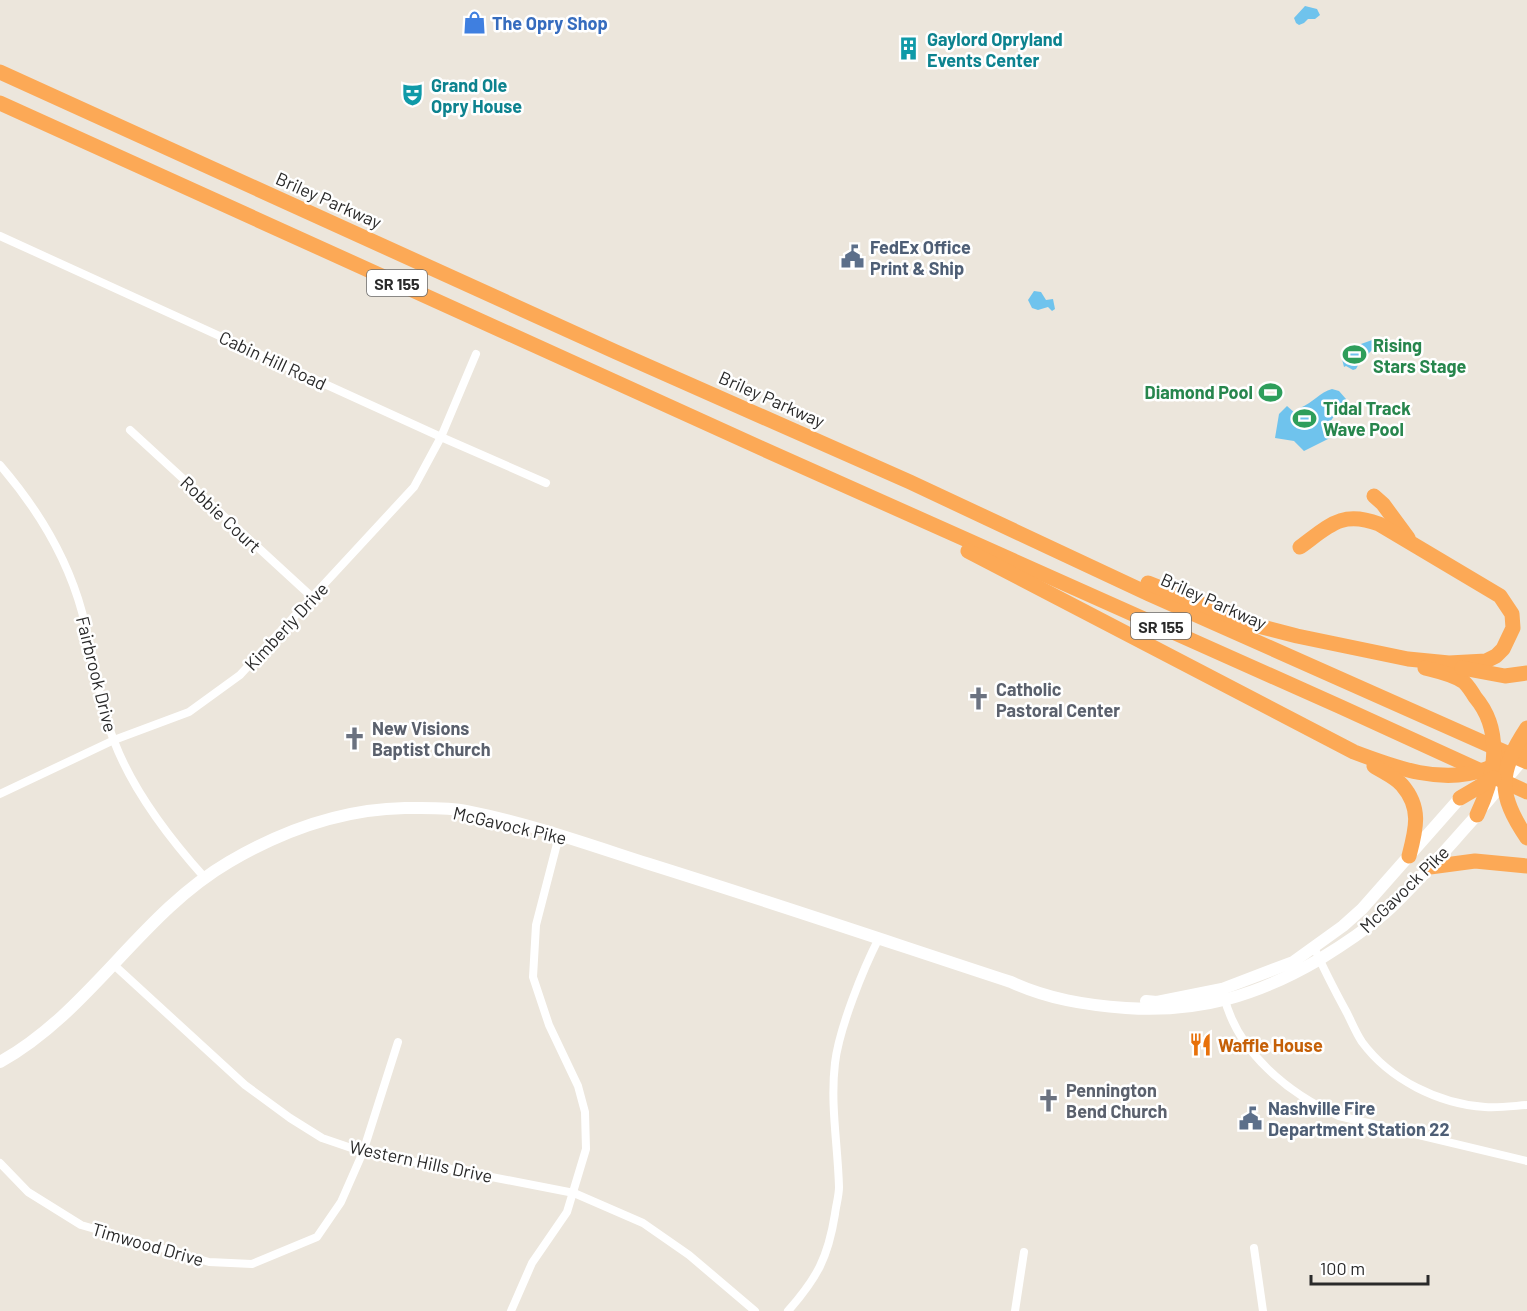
<svg xmlns="http://www.w3.org/2000/svg" width="1527" height="1311" font-family="Barlow,sans-serif">
  <style>
    .water { fill: #6fc3ed }
    .lines { fill: none; stroke-linecap: round; stroke-linejoin: round }
    .minor { stroke: #fff; stroke-width: 8 }
    .tertiary { stroke: #fff; stroke-width: 10 }
    .secondary { stroke: #fff; stroke-width: 12 }
    .motorway { stroke: #fca956; stroke-width: 15 }
    .labels { text-anchor: middle; dominant-baseline: central; stroke-width: 5; stroke-linejoin: round; paint-order: stroke }
    .shield { fill: #fff; stroke: #6a6a6a; stroke-width: 1.5 }
    .shield-label { font-size: 16px; font-weight: bold; fill: #2a2a2a }
    .shop-label { font-size: 18px; font-weight: bold; fill: #366cbe; stroke: #fff; text-anchor: start }
    .culture-label { font-size: 18px; font-weight: bold; fill: #0d838f; stroke: #fff; text-anchor: start }
    .street-label { font-size: 18px; fill: #2a2a2a; stroke: #fff }
    .service-label { font-size: 18px; font-weight: bold; fill: #4e5e75; stroke: #fff; text-anchor: start }
    .leisure-label { font-size: 18px; font-weight: bold; fill: #27864d; stroke: #fff; text-anchor: start }
    .worship-label { font-size: 18px; font-weight: bold; fill: #5b616d; stroke: #fff; text-anchor: start }
    .food-label { font-size: 18px; font-weight: bold; fill: #c56008; stroke: #fff; text-anchor: start }
  </style>
  <rect width="100%" height="100%" fill="#ece6dc"/>
  <g class="water">
    <polygon points="1305,6 1317,9 1320,15 1315,19 1308,19 1304,23 1299,25 1296,23 1294,18"/>
    <polygon points="1034,291 1041,292 1046,300 1053,299 1055,309 1052,311 1048,307 1038,310 1032,308 1028,300"/>
    <polygon points="1375,339 1376,346 1365,357 1363,356 1356,369 1353,370 1346,366 1344,367 1342,359 1344,350"/>
    <path d="M1332 389 1339 391 1346 399 1330 422V438L1304 451 1294 441 1275 438 1279 414 1287 406 1296 414H1300V408C1313 403 1320 392 1332 389Z"/>
  </g>
  <g class="lines">
    <g class="minor">
      <polyline points="0,236 441,437 546,483"/>
      <polyline points="130,430 312,597"/>
      <path d="M0 465C37 508 67 557 82 612 93 655 98 699 114 741 133 791 169 838 205 878"/>
      <polyline points="0,794 114,740 189,712 240,675 414,487 441,437 476,354"/>
      <path d="M1314 947C1324 970 1335 991 1347 1013 1352 1023 1356 1033 1362 1042 1390 1080 1439 1104 1485 1107 1499 1108 1513 1106 1527 1105"/>
      <polyline points="114,965 245,1085 290,1118 322,1138 363,1152 574,1193 643,1223 689,1255 755,1311"/>
      <path d="M1224 996C1237 1052 1289 1094 1339 1116L1527 1161"/>
      <polyline points="0,1163 28,1192 81,1225 209,1262 252,1264 317,1237 341,1202 363,1152 398,1042"/>
      <polyline points="1254,1248 1263,1311"/>
      <polyline points="511,1311 532,1263 567,1212 586,1149 585,1112 578,1086 549,1025 533,977 536,925 559,836"/>
      <path d="M788 1311C817 1278 828 1258 835 1214 836 1205 839 1196 839 1187 838 1146 830 1105 835 1063 839 1029 863 969 879 938"/>
      <polyline points="1015,1311 1024,1252"/>
    </g>
    <polyline class="tertiary" points="1485,806 1527,756"/>
    <g class="secondary">
      <polyline points="1146,1001 1157,1002 1222,989 1293,962 1343,926 1362,909 1460,798"/>
      <path d="M0 1062C90 1012 140 914 229 862 282 831 343 809 405 808 425 808 448 807 467 811 528 823 587 844 646 863 768 901 889 942 1011 982 1048 999 1085 1005 1126 1008 1199 1013 1257 996 1320 959 1343 945 1364 931 1384 914 1417 884 1447 848 1477 815"/>
    </g>
    <g class="motorway">
      <polyline points="0,72 616,352 910,482 1149,594 1527,762"/>
      <polyline points="0,103 761,448 1341,707 1527,792"/>
      <polyline points="1374,496 1383,504 1408,538"/>
      <path d="M968 551 1354 752C1396 768 1442 785 1486 769 1500 764 1514 755 1527 747"/>
      <path d="M1148 583 1254 625 1297 636 1408 659 1449 663 1486 661 1496 656 1503 649 1513 628 1512 614 1500 596 1379 524C1341 510 1329 526 1300 547"/>
      <path d="M1425 668C1437 671 1453 674 1464 682 1468 686 1472 692 1475 697 1504 731 1495 777 1477 815"/>
      <polyline points="1462,668 1505,676 1527,673"/>
      <path d="M1527 728C1498 772 1497 794 1527 838"/>
      <path d="M1374 766C1383 772 1395 777 1402 785 1422 808 1416 829 1409 856"/>
      <polyline points="1460,798 1494,778"/>
      <polyline points="1430,867 1475,861 1527,866"/>
    </g>
  </g>
  <defs>
    <symbol id="shop-bare" viewBox="-9 -9 18 18"><path d="M-5-2.5h2.3a2.7 3.5 0 0 1 5.4 0H5L5.5 6h-11ZM-1.5-2.5h3a1.5 2.3 0 0 0-3 0Z" fill="#3f7fe0" stroke="#fff" stroke-width="2.5" paint-order="stroke"/></symbol>
    <symbol id="building-bare" viewBox="-9 -9 18 18"><path d="M-4-6H4V6H1V3H-1V6H-4ZM-2.5-4.3h1.7v1.8h-1.7ZM.8-4.3h1.7v1.8H.8ZM-2.5-1h1.7V.8h-1.7ZM.8-1h1.7V.8H.8Z" fill="#0f9aa8" stroke="#fff" stroke-width="2.5" paint-order="stroke"/></symbol>
    <symbol id="theatre-bare" viewBox="-9 -9 18 18"><path d="M-5-5.5Q0-4 5-5.5V0Q5 5 0 6Q-5 5-5 0ZM-3.3-2.5H-1v1.5H-3.3ZM1-2.5H3.3v1.5H1ZM-2.8 1Q0 5.5 2.8 1Z" fill="#0f9aa8" stroke="#fff" stroke-width="2.5" paint-order="stroke"/></symbol>
    <symbol id="civic-bare" viewBox="-9 -9 18 18"><path d="M-.6-6.5H3V-4.5H.6V-3L4-1V1h2V6H-6V1h2V-1L-.6-3ZM-1.2 2.5V6h2.4V2.5Z" fill="#5c6f8a" stroke="#fff" stroke-width="2.5" paint-order="stroke"/></symbol>
    <symbol id="stadium-bare" viewBox="-9 -9 18 18"><path d="M0-5a6.5 5 0 1 0 0 10a6.5 5 0 1 0 0-10ZM-3.5-1.8h7v3.6h-7Z" fill="#2e9e5b" stroke="#fff" stroke-width="2.5" paint-order="stroke"/></symbol>
    <symbol id="church-bare" viewBox="-9 -9 18 18"><path d="M-1.2-6h2.4v3.5h3.3v2.4h-3.3V6h-2.4V-.1h-3.3v-2.4h3.3Z" fill="#6b7280" stroke="#fff" stroke-width="2.5" paint-order="stroke"/></symbol>
    <symbol id="restaurant-bare" viewBox="-9 -9 18 18"><path d="M-5-6h1v4h1v-4h1v4h1v-4h1v5L-1.5 .5V6h-2V.5L-5-1ZM5-6V6H3V1.5H1.5Q1.5-4 5-6Z" fill="#e8710a" stroke="#fff" stroke-width="2.5" paint-order="stroke"/></symbol>
  </defs>
  <g fill-rule="evenodd">
    <use href="#shop-bare" x="458" y="6" width="33" height="33"/>
    <use href="#building-bare" x="892" y="32" width="33" height="33"/>
    <use href="#theatre-bare" x="396" y="78" width="33" height="33"/>
    <use href="#civic-bare" x="836" y="240" width="33" height="33"/>
    <use href="#stadium-bare" x="1338" y="338" width="33" height="33"/>
    <use href="#stadium-bare" x="1254" y="376" width="33" height="33"/>
    <use href="#stadium-bare" x="1288" y="402" width="33" height="33"/>
    <use href="#church-bare" x="962" y="682" width="33" height="33"/>
    <use href="#church-bare" x="338" y="722" width="33" height="33"/>
    <use href="#restaurant-bare" x="1184" y="1028" width="33" height="33"/>
    <use href="#church-bare" x="1032" y="1084" width="33" height="33"/>
    <use href="#civic-bare" x="1234" y="1102" width="33" height="33"/>
  </g>
  <g class="labels">
    <g class="shield">
      <rect x="367" y="270" width="60" height="26" rx="4.5"/>
      <rect x="1131" y="613" width="60" height="26" rx="4.5"/>
    </g>
    <g class="shield-label">
      <text x="397" y="283">SR 155</text>
      <text x="1161" y="626">SR 155</text>
    </g>
    <g class="shop-label">
      <text x="492" y="23">The Opry Shop</text>
    </g>
    <g class="culture-label">
      <text x="927" y="39">Gaylord Opryland<tspan x="927" dy="21">Events Center</tspan></text>
      <text x="431" y="85">Grand Ole<tspan x="431" dy="21">Opry House</tspan></text>
    </g>
    <g class="street-label">
      <text transform="translate(329 200) rotate(24)">Briley Parkway</text>
      <text transform="translate(273 360) rotate(25)">Cabin Hill Road</text>
      <text transform="translate(772 399) rotate(24)">Briley Parkway</text>
      <text transform="translate(221 514) rotate(43)">Robbie Court</text>
      <text transform="translate(1214 601) rotate(24)">Briley Parkway</text>
      <text transform="translate(286 626) rotate(-47)">Kimberly Drive</text>
      <text transform="translate(97 674) rotate(76)">Fairbrook Drive</text>
      <text transform="translate(510 825) rotate(13)">McGavock Pike</text>
      <text transform="translate(1404 889) rotate(-44)">McGavock Pike</text>
      <text transform="translate(421 1161) rotate(12)">Western Hills Drive</text>
      <text transform="translate(148 1244) rotate(16)">Timwood Drive</text>
    </g>
    <g class="service-label">
      <text x="870" y="247">FedEx Office<tspan x="870" dy="21">Print &amp; Ship</tspan></text>
      <text x="1268" y="1108">Nashville Fire<tspan x="1268" dy="21">Department Station 22</tspan></text>
    </g>
    <g class="leisure-label">
      <text x="1373" y="345">Rising<tspan x="1373" dy="21">Stars Stage</tspan></text>
      <text x="1253" y="392" text-anchor="end">Diamond Pool</text>
      <text x="1323" y="408">Tidal Track<tspan x="1323" dy="21">Wave Pool</tspan></text>
    </g>
    <g class="worship-label">
      <text x="996" y="689">Catholic<tspan x="996" dy="21">Pastoral Center</tspan></text>
      <text x="372" y="728">New Visions<tspan x="372" dy="21">Baptist Church</tspan></text>
      <text x="1066" y="1090">Pennington<tspan x="1066" dy="21">Bend Church</tspan></text>
    </g>
    <g class="food-label">
      <text x="1218" y="1045">Waffle House</text>
    </g>
  </g>
  <path d="M1311 1275v9h117v-9" fill="none" stroke="#2a2a2a" stroke-width="3"/>
  <text x="1320" y="1275" font-size="18" fill="#2a2a2a" stroke="#ffffff" stroke-width="4.5" paint-order="stroke">100 m</text>
</svg>
